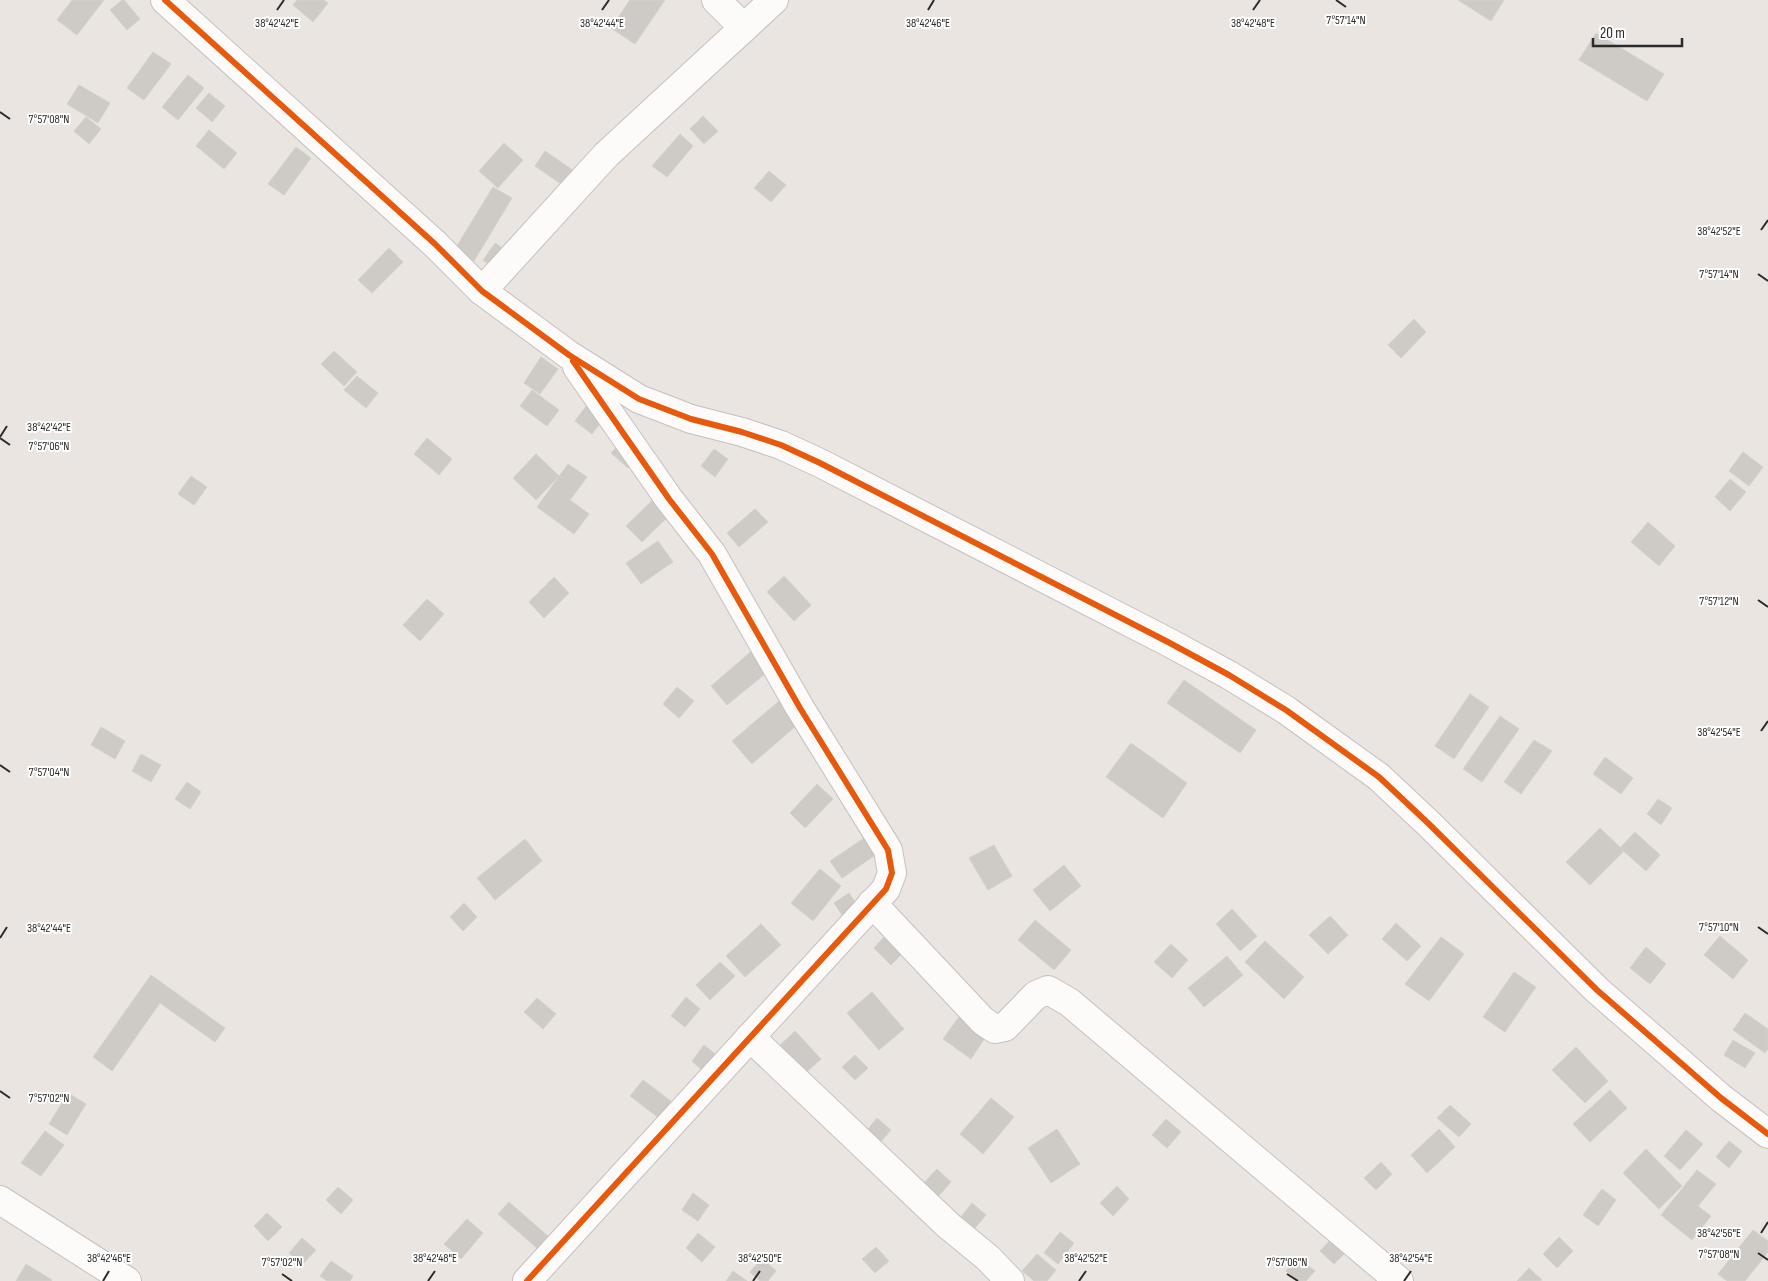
<svg xmlns="http://www.w3.org/2000/svg" width="1768" height="1281" font-family="'Sofia Sans Condensed',sans-serif">
  <style>
    .building { fill: #cecbc7; stroke: #d4d1cd }
    .lines { fill: none; stroke-linecap: round; stroke-linejoin: round }
    .minor-casing { stroke: #c3c1c1; stroke-width: 30 }
    .minor { stroke: #fcfbfa; stroke-width: 28 }
    .cycleway-casing { stroke: #fff; stroke-width: 9 }
    .cycleway { stroke: #e8590c; stroke-width: 6 }
    .ticks { fill: none; stroke: #2b2b2b; stroke-width: 2 }
    .ticks-label { font-size: 12px; text-anchor: middle; fill: #2b2b2b; stroke: #fff; stroke-width: 4; stroke-linejoin: round; paint-order: stroke }
  </style>
  <rect width="100%" height="100%" fill="#eae5e0"/>
  <g class="building">
    <polygon points="72,0 104,0 77,35 57,20"/>
    <polygon points="122,0 124,0 140,19 127,30 110,10"/>
    <polygon points="297,0 324,0 328,3 313,22 293,5"/>
    <polygon points="630,0 665,0 635,44 611,28"/>
    <polygon points="1458,0 1504,0 1491,21"/>
    <polygon points="1596,33 1664,74 1647,101 1579,60"/>
    <polygon points="153,52 171,64 144,100 127,88"/>
    <polygon points="188,75 204,88 178,120 162,107"/>
    <polygon points="79,85 110,103 98,123 67,104"/>
    <polygon points="209,93 225,106 212,122 196,108"/>
    <polygon points="703,116 718,131 704,144 690,129"/>
    <polygon points="86,117 101,129 89,144 74,131"/>
    <polygon points="209,130 237,153 224,169 196,146"/>
    <polygon points="680,134 693,146 667,177 652,166"/>
    <polygon points="504,143 523,160 498,188 479,171"/>
    <polygon points="296,147 311,158 284,195 268,184"/>
    <polygon points="545,151 574,171 564,186 535,166"/>
    <polygon points="769,171 786,185 771,202 754,188"/>
    <polygon points="493,187 512,198 474,261 455,249"/>
    <polygon points="495,243 512,255 500,272 483,260"/>
    <polygon points="389,248 403,262 372,293 358,280"/>
    <polygon points="1414,319 1426,332 1401,358 1388,345"/>
    <polygon points="334,351 357,372 344,386 321,364"/>
    <polygon points="541,357 558,369 540,394 524,383"/>
    <polygon points="357,376 378,393 366,408 344,390"/>
    <polygon points="532,390 559,410 547,426 520,406"/>
    <polygon points="587,405 604,418 592,434 575,421"/>
    <polygon points="427,438 452,459 439,475 414,454"/>
    <polygon points="625,438 641,452 628,468 611,453"/>
    <polygon points="714,449 728,459 715,477 701,466"/>
    <polygon points="1743,452 1763,467 1749,486 1729,471"/>
    <polygon points="536,454 559,476 536,500 513,478"/>
    <polygon points="568,464 587,477 570,500 589,514 574,534 537,507"/>
    <polygon points="191,476 207,487 194,505 178,494"/>
    <polygon points="1730,479 1746,492 1730,511 1715,497"/>
    <polygon points="663,490 679,506 642,542 626,526"/>
    <polygon points="755,509 768,522 739,547 727,533"/>
    <polygon points="1648,522 1675,546 1659,566 1631,542"/>
    <polygon points="658,541 673,562 641,584 626,563"/>
    <polygon points="784,576 811,605 794,621 767,592"/>
    <polygon points="554,577 569,593 544,618 529,602"/>
    <polygon points="427,599 444,614 420,641 403,625"/>
    <polygon points="754,649 771,669 727,705 711,686"/>
    <polygon points="1184,680 1256,730 1240,753 1167,703"/>
    <polygon points="677,687 694,701 679,718 663,704"/>
    <polygon points="1470,694 1489,707 1454,759 1435,746"/>
    <polygon points="785,696 804,719 752,764 732,741"/>
    <polygon points="1500,716 1519,729 1482,782 1463,769"/>
    <polygon points="101,727 125,741 115,759 91,745"/>
    <polygon points="1534,740 1552,751 1521,794 1504,782"/>
    <polygon points="1131,743 1187,783 1163,818 1106,777"/>
    <polygon points="141,754 161,765 151,782 132,771"/>
    <polygon points="1605,757 1633,778 1621,794 1593,774"/>
    <polygon points="187,782 201,792 190,809 175,799"/>
    <polygon points="817,784 833,799 805,828 790,813"/>
    <polygon points="1658,799 1672,808 1661,825 1647,814"/>
    <polygon points="879,828 890,845 842,878 830,861"/>
    <polygon points="1600,828 1624,851 1590,885 1566,862"/>
    <polygon points="1635,832 1660,855 1646,871 1620,848"/>
    <polygon points="525,839 542,861 495,900 477,878"/>
    <polygon points="994,845 1012,876 988,890 969,858"/>
    <polygon points="1064,865 1081,886 1050,911 1033,890"/>
    <polygon points="820,869 841,886 813,921 791,903"/>
    <polygon points="849,893 861,911 846,921 834,903"/>
    <polygon points="464,903 477,917 463,931 450,917"/>
    <polygon points="1232,909 1257,936 1240,951 1216,924"/>
    <polygon points="1330,916 1348,935 1328,954 1309,935"/>
    <polygon points="1035,920 1071,950 1054,970 1018,940"/>
    <polygon points="898,922 916,939 891,965 874,948"/>
    <polygon points="1396,923 1421,946 1407,961 1382,939"/>
    <polygon points="761,924 781,945 745,977 726,956"/>
    <polygon points="1720,936 1748,960 1733,979 1704,955"/>
    <polygon points="1441,937 1464,954 1429,1001 1405,984"/>
    <polygon points="1265,941 1304,977 1284,999 1245,962"/>
    <polygon points="1171,944 1188,960 1172,978 1154,962"/>
    <polygon points="1646,947 1666,964 1650,984 1630,968"/>
    <polygon points="1227,956 1243,975 1204,1007 1188,988"/>
    <polygon points="720,962 735,976 710,1000 696,985"/>
    <polygon points="1514,972 1536,987 1505,1032 1483,1017"/>
    <polygon points="151,975 225,1028 215,1042 160,1003 112,1071 93,1057"/>
    <polygon points="872,992 904,1029 879,1050 847,1013"/>
    <polygon points="686,997 700,1009 685,1027 671,1016"/>
    <polygon points="537,998 556,1014 543,1029 524,1012"/>
    <polygon points="1745,1013 1768,1029 1768,1049 1765,1053 1733,1030"/>
    <polygon points="959,1017 986,1036 971,1059 943,1039"/>
    <polygon points="795,1031 821,1059 802,1076 776,1049"/>
    <polygon points="1733,1040 1755,1053 1745,1068 1724,1055"/>
    <polygon points="704,1045 720,1058 706,1074 692,1061"/>
    <polygon points="1576,1047 1608,1081 1585,1103 1552,1070"/>
    <polygon points="855,1055 868,1068 855,1080 842,1067"/>
    <polygon points="643,1080 676,1105 664,1122 630,1096"/>
    <polygon points="1610,1090 1627,1108 1590,1142 1573,1124"/>
    <polygon points="68,1093 86,1104 67,1135 49,1124"/>
    <polygon points="991,1098 1014,1117 983,1154 960,1134"/>
    <polygon points="1450,1105 1471,1124 1459,1137 1437,1118"/>
    <polygon points="877,1118 891,1130 877,1146 864,1134"/>
    <polygon points="1166,1119 1181,1132 1167,1148 1152,1135"/>
    <polygon points="1057,1129 1080,1164 1051,1183 1028,1148"/>
    <polygon points="1439,1129 1455,1147 1427,1173 1411,1155"/>
    <polygon points="1686,1130 1703,1144 1680,1170 1664,1156"/>
    <polygon points="45,1131 64,1145 41,1176 21,1163"/>
    <polygon points="1729,1141 1742,1151 1729,1168 1716,1157"/>
    <polygon points="1646,1149 1682,1186 1659,1209 1623,1173"/>
    <polygon points="1381,1162 1392,1174 1376,1190 1364,1178"/>
    <polygon points="937,1169 951,1182 936,1199 921,1186"/>
    <polygon points="1697,1170 1716,1184 1698,1206 1711,1216 1692,1240 1661,1215"/>
    <polygon points="1117,1186 1129,1199 1113,1216 1100,1203"/>
    <polygon points="338,1187 353,1200 341,1214 326,1200"/>
    <polygon points="1602,1189 1616,1200 1598,1226 1583,1215"/>
    <polygon points="693,1193 709,1205 698,1221 682,1210"/>
    <polygon points="509,1202 558,1245 547,1257 498,1214"/>
    <polygon points="972,1203 986,1215 975,1228 961,1217"/>
    <polygon points="267,1213 282,1227 268,1241 254,1226"/>
    <polygon points="467,1219 483,1233 461,1259 444,1244"/>
    <polygon points="1753,1230 1768,1241 1768,1252 1745,1281 1727,1281 1718,1274"/>
    <polygon points="1060,1232 1074,1243 1058,1264 1044,1253"/>
    <polygon points="698,1233 715,1247 702,1262 686,1248"/>
    <polygon points="1335,1235 1349,1249 1334,1264 1320,1251"/>
    <polygon points="1559,1237 1573,1251 1557,1268 1543,1254"/>
    <polygon points="302,1238 316,1250 302,1265 289,1253"/>
    <polygon points="876,1247 889,1261 875,1273 862,1259"/>
    <polygon points="1037,1254 1056,1270 1047,1281 1034,1281 1022,1271"/>
    <polygon points="1298,1257 1315,1271 1306,1281 1298,1281 1286,1271"/>
    <polygon points="762,1258 776,1271 768,1281 760,1281 750,1272"/>
    <polygon points="331,1261 353,1276 350,1281 327,1281 320,1276"/>
    <polygon points="26,1264 52,1280 51,1281 16,1281"/>
    <polygon points="1529,1268 1542,1280 1540,1281 1517,1281"/>
    <polygon points="733,1271 747,1281 726,1281"/>
  </g>
  <g class="lines">
    <defs>
      <g id="minor">
        <polyline points="165,0 435,244 482,291 569,355 639,399 691,419 742,432 781,445 820,463 1168,642 1229,675 1286,710 1379,777 1429,824 1597,990 1721,1098 1768,1134"/>
        <polyline points="716,0 744,28"/>
        <polyline points="482,291 606,155 774,0"/>
        <polyline points="872,903 983,1021 995,1029 1005,1027 1036,995 1048,990 1069,1002 1399,1281"/>
        <polyline points="750,1037 949,1226 988,1258 1010,1281"/>
        <polyline points="0,1200 127,1281"/>
        <polyline points="527,1281 886,889 892,873 888,850 800,708 712,554 669,499 577,367"/>
      </g>
    </defs>
    <use href="#minor" class="minor-casing"/>
    <use href="#minor" class="minor"/>
    <defs>
      <g id="cycleway">
        <polyline points="165,0 435,244 482,291 569,355 639,399 691,419 742,432 781,445 820,463 1168,642 1229,675 1286,710 1379,777 1429,824 1597,990 1721,1098 1768,1134"/>
        <polyline points="527,1281 886,889 892,873 888,850 800,708 712,554 669,499 573,361"/>
      </g>
    </defs>
    <use href="#cycleway" class="cycleway-casing"/>
    <use href="#cycleway" class="cycleway"/>
  </g>
  <path class="ticks" d="M1336 0 1346 7M277 10 284 0M602 10 609 0M928 10 934 0M1253 10 1260 0M0 112 10 119M1761 230 1768 220M1758 274 1768 281M0 437 7 426M0 438 10 445M1758 600 1768 607M1761 731 1768 721M0 765 10 772M1758 927 1768 934M0 938 7 927M0 1091 10 1098M1761 1233 1768 1222M1758 1253 1768 1260M282 1274 292 1281M1287 1274 1298 1281M103 1281 109 1271M428 1281 435 1271M753 1281 760 1271M1079 1281 1086 1271M1404 1281 1411 1271"/>
  <g class="ticks-label">
    <text x="1346" y="24">7°57'14"N</text>
    <text x="277" y="27">38°42'42"E</text>
    <text x="602" y="27">38°42'44"E</text>
    <text x="928" y="27">38°42'46"E</text>
    <text x="1253" y="27">38°42'48"E</text>
    <text x="49" y="123">7°57'08"N</text>
    <text x="1719" y="235">38°42'52"E</text>
    <text x="1719" y="278">7°57'14"N</text>
    <text x="49" y="431">38°42'42"E</text>
    <text x="49" y="450">7°57'06"N</text>
    <text x="1719" y="605">7°57'12"N</text>
    <text x="1719" y="736">38°42'54"E</text>
    <text x="49" y="776">7°57'04"N</text>
    <text x="1719" y="931">7°57'10"N</text>
    <text x="49" y="932">38°42'44"E</text>
    <text x="49" y="1102">7°57'02"N</text>
    <text x="1719" y="1237">38°42'56"E</text>
    <text x="1719" y="1258">7°57'08"N</text>
    <text x="109" y="1262">38°42'46"E</text>
    <text x="435" y="1262">38°42'48"E</text>
    <text x="760" y="1262">38°42'50"E</text>
    <text x="1086" y="1262">38°42'52"E</text>
    <text x="1411" y="1262">38°42'54"E</text>
    <text x="282" y="1266">7°57'02"N</text>
    <text x="1287" y="1266">7°57'06"N</text>
  </g>
  <path d="M1593 38v8h89v-8" fill="none" stroke="#2b2b2b" stroke-width="2.5"/>
  <text x="1600" y="38" font-size="15" fill="#2b2b2b" stroke="#ffffff" stroke-width="4" paint-order="stroke">20 m</text>
</svg>
